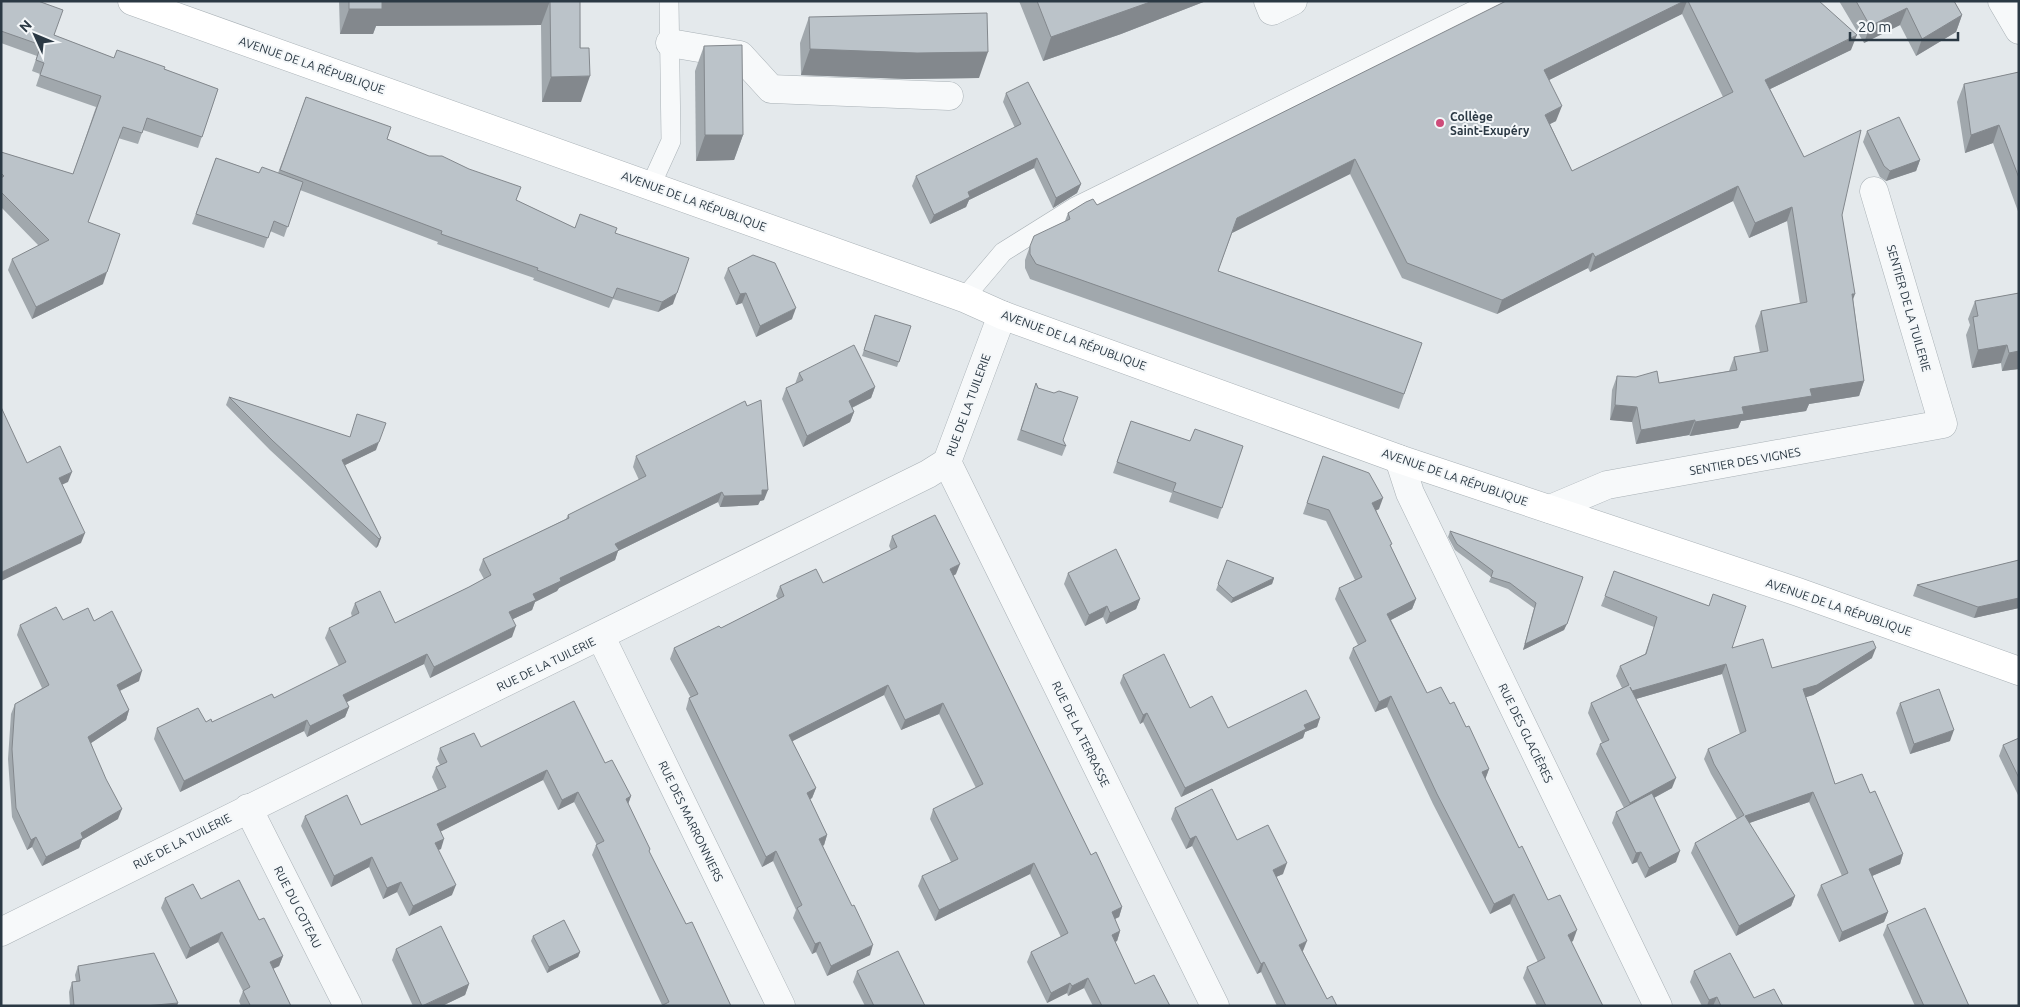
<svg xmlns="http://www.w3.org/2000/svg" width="2020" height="1007" font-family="Ubuntu,sans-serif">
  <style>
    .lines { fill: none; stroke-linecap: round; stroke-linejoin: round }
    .lane-casing { stroke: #a9b1b6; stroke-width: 20 }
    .street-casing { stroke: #a9b1b6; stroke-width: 29 }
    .secondary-casing { stroke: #a9b1b6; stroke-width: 29 }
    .lane { stroke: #f7f9fa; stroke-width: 19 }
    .street { stroke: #f7f9fa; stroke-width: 28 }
    .secondary { stroke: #fff; stroke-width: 28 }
    .wall { fill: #a1a8ad; fill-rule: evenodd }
    .shaded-wall { fill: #83888d }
    .building { fill: #bbc3c9; stroke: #83888d }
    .poi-dot { fill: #ce4c7a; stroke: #f4f7f9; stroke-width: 2 }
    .labels { text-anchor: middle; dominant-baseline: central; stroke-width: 4; stroke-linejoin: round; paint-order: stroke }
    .street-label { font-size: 12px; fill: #2b3944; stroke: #f4f7f9 }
    .poi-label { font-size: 12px; font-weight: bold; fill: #2b3944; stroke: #f4f7f9; text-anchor: start }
  </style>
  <rect width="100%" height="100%" fill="#e4e9ec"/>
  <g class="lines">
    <defs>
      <g id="lane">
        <polyline points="651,185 671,141 669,1"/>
        <polyline points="964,298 1003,252 1075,207 1493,1"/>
      </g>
      <g id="street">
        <polyline points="1268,1 1272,11 1293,1"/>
        <polyline points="2002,1 2019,30"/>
        <polyline points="670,43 740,55 771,89 949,96"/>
        <polyline points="1399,459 1410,493 1658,1006"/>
        <polyline points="947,462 1215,1006"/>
        <polyline points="1550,509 1607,485 1943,424 1874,191"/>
        <polyline points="601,637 781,1006"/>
        <polyline points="248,808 348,1006"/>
        <path d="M1 932C309 777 619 628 928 474L947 462 1002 315"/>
      </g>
      <polyline id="secondary" points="132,1 964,298 1002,315 1399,459 1798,592 2019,671"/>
    </defs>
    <use href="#lane" class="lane-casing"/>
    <use href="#street" class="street-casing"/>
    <use href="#secondary" class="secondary-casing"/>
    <use href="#lane" class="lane"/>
    <use href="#street" class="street"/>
    <use href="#secondary" class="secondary"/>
  </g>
  <g class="wall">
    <polygon points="1,1 54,35 114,58 164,69 218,89 198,148 143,130 138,144 118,138 88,222 103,284 32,319 8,270 12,259 39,246 1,207 1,152 73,174 96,107 36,86 40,74 32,71 37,56 1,43"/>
    <polygon points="339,1 580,1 581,102 542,102 541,25 376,26 373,34 340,34"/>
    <polygon points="1019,1 1206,1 1121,34 1043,61"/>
    <path d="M1504 1H1819L1851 50 1770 89 1804 157 1842 215 1864 381 1859 396 1809 404 1806 411 1741 421 1738 428 1690 436 1689 435 1636 444 1632 422 1610 420 1612 390 1617 376 1659 383 1729 371 1734 357 1760 353 1755 326 1761 311 1800 304 1787 221 1749 238 1733 201 1590 272 1588 268 1497 314 1402 278 1350 174 1232 233 1218 271 1422 343 1399 409 1030 279 1025 268V260L1030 246 1065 221 1068 213 1097 205 1503 3ZM1682 14 1723 97 1572 171 1550 124 1556 121 1549 80Z"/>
    <polygon points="1839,1 1954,1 1962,15 1956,32 1916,56 1900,25 1864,43"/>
    <polygon points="809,17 979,78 907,79 801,75 800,43"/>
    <polygon points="704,46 743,135 734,160 696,161 695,71"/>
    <polygon points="2019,72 2019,214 1993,143 1965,153 1957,102 1964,84"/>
    <polygon points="1006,93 1081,184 1077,193 1053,208 1034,168 969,200 966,207 930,224 912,186 916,176 1015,128 1003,102"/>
    <polygon points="306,97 387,139 575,228 615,233 673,304 658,312 613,299 609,308 533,280 534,278 437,244 438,242 300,190 284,237 270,231 264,248 192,224 216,158 259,173 278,173"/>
    <polygon points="1867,131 1920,160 1916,171 1886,181 1880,177 1863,142"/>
    <polygon points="728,268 792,319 756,337 742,303 736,305 724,278"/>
    <polygon points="2019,293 2019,369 2002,371 2001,363 1972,368 1966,335 1970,325 1968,319 1975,301"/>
    <polygon points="873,320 911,326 897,367 862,356"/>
    <polygon points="799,373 875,387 871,398 852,408 854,412 850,422 803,447 782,399 786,388 795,384"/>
    <polygon points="1036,383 1066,446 1062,456 1017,440"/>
    <polygon points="229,397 349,437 376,450 345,465 381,538 378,546 376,548 270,450 226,405"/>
    <polygon points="1131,421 1190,441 1243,446 1218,519 1169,502 1172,493 1113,473"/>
    <polygon points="636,456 764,500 760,501 758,505 720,507 718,502 618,551 615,560 559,588 557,591 535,602 532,610 513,619 512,637 430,678 424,664 346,702 349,707 345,717 307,737 304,731 180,792 154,739 157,728 206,722 212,722 274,698 339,666 325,638 329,628 352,617 351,613 355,603 395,623 469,587 484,579 479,570 483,559 566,519 568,515 639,480 633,467"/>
    <polygon points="1323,456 1379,509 1376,510 1391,547 1416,599 1412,609 1391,620 1427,693 1450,704 1466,727 1489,769 1485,779 1519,848 1548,900 1573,941 1571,942 1603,1006 1537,1006 1523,978 1527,967 1538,962 1510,904 1490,914 1433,804 1387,707 1375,712 1349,658 1353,648 1358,645 1335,599 1339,588 1355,580 1326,521 1303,514"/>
    <polygon points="1450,531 1583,577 1564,630 1523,650 1534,608 1508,589 1489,582 1491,577 1455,550 1448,537"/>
    <polygon points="892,536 956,574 953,576 1091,855 1122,907 1119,917 1115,919 1120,931 1117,941 1115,942 1135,984 1170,1006 1093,1006 1084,988 1068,996 1067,993 1047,1003 1027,962 1031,952 1061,937 1030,874 935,921 918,886 922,876 951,862 930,819 933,809 976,788 939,714 901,730 884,695 792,741 816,788 812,798 810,799 827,835 824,845 823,846 870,955 827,976 816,952 812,954 793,918 796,910 773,861 762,867 686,709 689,698 691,698 670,659 674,648 721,628 778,599 776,596 780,586 823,583 891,550 889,546"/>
    <polygon points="1227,560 1274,578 1272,584 1231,603 1216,590"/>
    <polygon points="2019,560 2019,608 1974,618 1913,596 1917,585"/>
    <polygon points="1068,573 1140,599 1136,609 1106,624 1103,617 1085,626 1064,584"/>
    <polygon points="1605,596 1732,648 1772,668 1872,658 1813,695 1806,697 1835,784 1870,793 1903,854 1900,864 1872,876 1888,912 1884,922 1839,942 1817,895 1821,885 1842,876 1809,802 1749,823 1795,896 1791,906 1736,936 1691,853 1695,843 1737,819 1711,774 1704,759 1708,749 1740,734 1722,674 1636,699 1672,788 1654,798 1676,862 1645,878 1637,862 1632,864 1612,823 1616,812 1624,808 1596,754 1600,744 1602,743 1588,713 1591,703 1622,688 1616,676 1620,666 1645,654 1654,627 1601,606"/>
    <polygon points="63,620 94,621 139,681 120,691 129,710 126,720 91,743 118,819 82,840 79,848 42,866 32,847 27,850 12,817 8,759 11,714 15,704 42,688 17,635 20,625"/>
    <polygon points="1123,675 1190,708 1228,728 1320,718 1317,727 1305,732 1303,738 1181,797 1143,722 1140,724 1120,683"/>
    <polygon points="1900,703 1950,741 1910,754 1896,713"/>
    <polygon points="2019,738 2019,797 1999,756 2003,745"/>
    <polygon points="481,747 605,763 631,796 628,804 650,849 649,852 686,924 731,1006 662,1005 592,855 596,845 597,845 574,802 558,810 543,780 441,831 441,849 438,850 452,895 409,916 397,892 383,899 369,867 331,887 301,826 305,816 361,825 438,790 432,777 436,767 440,765 437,759 440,748"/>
    <polygon points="1175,808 1237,840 1283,874 1276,877 1303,952 1327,999 1337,1006 1277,1006 1261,972 1257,974 1192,846 1186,849 1171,819"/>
    <polygon points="165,898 201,899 259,920 283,956 279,966 273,969 291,1006 241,1006 239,1001 243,991 218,942 186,959 161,908"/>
    <polygon points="1887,925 1969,1006 1915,1006 1883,935"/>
    <polygon points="533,936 580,952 578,957 547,973 531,941"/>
    <polygon points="396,949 469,984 465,995 442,1006 413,1006 392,960"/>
    <polygon points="78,966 177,1006 70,1006 69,992 72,982 76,981 75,975"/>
    <polygon points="857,971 925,1006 865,1006 853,982"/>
    <polygon points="1694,971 1754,998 1783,1006 1702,1006 1690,982"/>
  </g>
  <g class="shaded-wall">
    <polygon points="382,1 550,1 541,25 376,26 373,34 340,34 349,9"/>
    <polygon points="1153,1 1206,1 1121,34 1043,61 1051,37"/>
    <polygon points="1684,1 1687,1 1682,14 1539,85 1544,70"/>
    <polygon points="1907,8 1900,25 1864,43 1870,26"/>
    <polygon points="1962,15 1956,32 1916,56 1922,39"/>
    <polygon points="1857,35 1851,50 1760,94 1765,80"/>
    <polygon points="810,49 988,52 979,78 907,79 801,75"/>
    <polygon points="590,76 581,102 542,102 551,77"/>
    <polygon points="1562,106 1556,121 1540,129 1545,115"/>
    <polygon points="1999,125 1993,143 1965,153 1971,135"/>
    <polygon points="705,135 743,135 734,160 696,161"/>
    <polygon points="1037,158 1034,168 969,200 966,207 930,224 934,215 968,192"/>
    <polygon points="1355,159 1350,174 1232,233 1237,218"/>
    <polygon points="1920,160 1916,171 1886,181 1890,171"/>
    <polygon points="1081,184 1077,193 1053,208 1056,198"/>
    <polygon points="1738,186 1733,201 1590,272 1595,257"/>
    <polygon points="1792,207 1787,221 1749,238 1755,223"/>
    <polygon points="1593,253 1588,268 1497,314 1502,300"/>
    <polygon points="107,272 103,284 32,319 36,307"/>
    <polygon points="677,293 673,304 658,312 662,302"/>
    <polygon points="746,293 742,303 736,305 740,294"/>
    <polygon points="1852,294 1855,294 1850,308"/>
    <polygon points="796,308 792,319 756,337 760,326"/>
    <polygon points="2007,345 2001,363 1972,368 1978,350"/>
    <polygon points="2019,351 2019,369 2002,371 2009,353"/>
    <polygon points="1864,381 1859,396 1809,404 1806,411 1741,421 1738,428 1690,436 1695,422 1742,407 1810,389"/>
    <polygon points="875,387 871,398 845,411 849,401"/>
    <polygon points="1615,405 1637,407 1632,422 1610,420"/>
    <polygon points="854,412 850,422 803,447 807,436"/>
    <polygon points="1695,420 1689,435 1636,444 1641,430"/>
    <polygon points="379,442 376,450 339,468 342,460"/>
    <polygon points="72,472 68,482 55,488 59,478"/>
    <polygon points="762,490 768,490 764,500 760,501 758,505 720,507 724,496"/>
    <polygon points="722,492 718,502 618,551 615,560 559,588 557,591 535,602 532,610 505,623 509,612 533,594 560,578 615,544"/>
    <polygon points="1383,498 1379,509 1369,514 1372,503"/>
    <polygon points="85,533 81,543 1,581 2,572"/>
    <polygon points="381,538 378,546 376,548 379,539"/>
    <polygon points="960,564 956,574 946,580 950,569"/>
    <polygon points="1274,578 1272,584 1231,603 1233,598"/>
    <polygon points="2019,598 2019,608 1974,618 1978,607"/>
    <polygon points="1140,599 1136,609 1106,624 1110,613"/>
    <polygon points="1416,599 1412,609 1383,624 1387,614"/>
    <polygon points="1107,606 1103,617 1085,626 1089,615"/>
    <polygon points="1567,624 1564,630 1523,650 1525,644"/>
    <polygon points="516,626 512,637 430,678 434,667"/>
    <polygon points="1876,648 1872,658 1813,695 1800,699 1803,689"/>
    <polygon points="427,654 424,664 339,706 343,695"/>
    <polygon points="1726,664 1722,674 1629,701 1632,691"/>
    <polygon points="142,671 139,681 113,694 117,685"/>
    <polygon points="888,685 884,695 785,745 789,735"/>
    <polygon points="1391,696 1387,707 1375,712 1379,702"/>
    <polygon points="943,703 939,714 901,730 905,720"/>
    <polygon points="349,707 345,717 307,737 310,726"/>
    <polygon points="129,710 126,720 85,747 88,737"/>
    <polygon points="1147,713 1143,722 1140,724 1143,715"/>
    <polygon points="1320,718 1317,727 1305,732 1303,738 1181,797 1185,788 1304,725"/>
    <polygon points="307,720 304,731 180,792 184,781"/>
    <polygon points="1954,730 1950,741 1910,754 1914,744"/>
    <polygon points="1489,769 1485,780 1482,772"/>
    <polygon points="547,770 543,780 434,835 437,824"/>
    <polygon points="1676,778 1672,788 1626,813 1630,803"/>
    <polygon points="816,788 812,798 804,803 807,793"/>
    <polygon points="578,792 574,802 558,810 562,800"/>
    <polygon points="1813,792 1809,802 1741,826 1745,816"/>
    <polygon points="631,796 627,807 626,799"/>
    <polygon points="122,809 118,819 82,840 79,848 42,866 46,857 81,833"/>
    <polygon points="827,835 824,845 816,849 819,839"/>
    <polygon points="1196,836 1192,846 1186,849 1190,839"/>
    <polygon points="36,837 32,847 27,850 31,840"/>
    <polygon points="444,839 441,849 431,853 435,843"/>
    <polygon points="776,851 773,861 762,867 766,857"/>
    <polygon points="1680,851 1676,862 1645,878 1649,868"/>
    <polygon points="1641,852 1637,862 1632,864 1636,853"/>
    <polygon points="1903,854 1900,864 1865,879 1869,869"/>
    <polygon points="372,857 369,867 331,887 334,876"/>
    <polygon points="1034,863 1030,874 935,921 939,910"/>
    <polygon points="1287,863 1283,874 1269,880 1273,870"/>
    <polygon points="401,882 397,892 383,899 387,888"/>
    <polygon points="456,885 452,895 409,916 413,906"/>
    <polygon points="1514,894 1510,904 1490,914 1494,904"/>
    <polygon points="1795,896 1791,906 1736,936 1739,926"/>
    <polygon points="1122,907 1119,917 1108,922 1112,912"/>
    <polygon points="1888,912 1884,922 1839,942 1842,932"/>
    <polygon points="1577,930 1573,941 1564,946 1568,935"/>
    <polygon points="1120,931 1117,941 1108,945 1112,935"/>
    <polygon points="222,932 218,942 186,959 190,948"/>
    <polygon points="1307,941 1303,951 1296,955 1299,945"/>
    <polygon points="820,942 816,952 812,954 815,944"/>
    <polygon points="873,945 870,955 827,976 831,966"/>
    <polygon points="580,952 578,957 547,973 549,967"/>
    <polygon points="283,956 279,966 266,972 270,962"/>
    <polygon points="1264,962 1261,972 1257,974 1261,964"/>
    <polygon points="1088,978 1084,988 1068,996 1072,986"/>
    <polygon points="1070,983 1067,993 1047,1003 1051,993"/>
    <polygon points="469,984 465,995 442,1006 423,1006"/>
    <polygon points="1717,997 1713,1006 1707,1006 1709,1000"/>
    <polygon points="178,1003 177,1006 145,1006"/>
  </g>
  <g class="building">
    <polygon points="1,1 38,1 63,10 54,35 114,58 117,50 165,67 164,69 218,89 202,137 147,118 142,133 123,127 88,222 120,234 107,272 36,307 12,259 49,240 1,192 1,178 4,176 1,173 1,152 73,174 101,96 40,75 44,63 36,60 41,45 1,31"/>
    <rect x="349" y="1" width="33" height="8"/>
    <polygon points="550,1 580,1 580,48 589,48 590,76 551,77"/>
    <polygon points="1037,1 1153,1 1051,37"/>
    <polygon points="1506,1 1684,1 1544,70 1562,106 1545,115 1572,171 1733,92 1688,1 1819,1 1857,35 1765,80 1804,157 1861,130 1842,215 1855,294 1852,294 1864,381 1810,389 1812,396 1742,407 1744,414 1695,422 1695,420 1641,430 1637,407 1615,405 1617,376 1636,377 1657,371 1659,383 1737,370 1734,357 1768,351 1761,311 1807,302 1792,207 1755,223 1738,186 1595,257 1593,253 1502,300 1407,263 1355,159 1237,218 1218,271 1422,343 1404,394 1036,264 1030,254 1030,246 1034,236 1070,219 1068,213 1086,202 1093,199 1097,205"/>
    <polygon points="1856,1 1954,1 1962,15 1922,39 1907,8 1870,26"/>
    <polygon points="987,13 988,52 917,53 810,49 809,17"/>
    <polygon points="742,45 743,135 705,135 704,46"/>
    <polygon points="2019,72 2019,178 1999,125 1971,135 1964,84"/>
    <polygon points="1028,82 1081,184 1056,198 1037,158 968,192 970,197 934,215 916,176 1021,124 1006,93"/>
    <polygon points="306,97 391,127 387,139 429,156 442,156 469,169 521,187 516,200 575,228 580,214 617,228 615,233 689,258 677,293 662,302 617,288 613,298 537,270 538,268 441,234 442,231 280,170"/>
    <polygon points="1899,117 1920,160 1890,171 1884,166 1867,131"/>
    <polygon points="216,158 259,173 262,167 303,182 288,227 274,221 268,238 196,214"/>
    <polygon points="753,255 775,263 796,308 760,326 746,293 740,294 728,268"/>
    <polygon points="2019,293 2019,351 2009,353 2007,345 1978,350 1973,317 1978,316 1975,301"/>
    <polygon points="875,315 911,326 899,362 864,350"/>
    <polygon points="854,345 875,387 849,401 854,412 807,436 786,388 803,380 799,373"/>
    <polygon points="1036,383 1038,388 1054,393 1059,391 1078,397 1063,440 1066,446 1021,430"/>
    <polygon points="229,397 350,437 357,414 386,423 379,442 342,460 381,538 379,539 273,441"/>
    <polygon points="761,400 768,490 762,490 762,495 724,496 722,492 615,544 619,550 560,578 561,581 533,594 536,600 509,612 516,626 434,667 427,654 343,695 349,707 310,726 307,720 184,781 157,728 198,708 206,722 211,719 212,722 272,694 274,698 346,662 329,628 359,613 355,603 380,591 395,623 469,587 491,575 483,559 569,518 568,515 646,476 636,456 745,401 747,406"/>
    <polygon points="1,407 27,463 60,446 72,472 59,478 85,533 2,572"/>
    <polygon points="1131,421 1190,441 1195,429 1243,446 1222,508 1173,491 1176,483 1117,462"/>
    <polygon points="1323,456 1369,473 1383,498 1372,503 1392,544 1390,545 1416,599 1387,614 1427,693 1441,687 1450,704 1454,702 1466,727 1469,726 1489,769 1482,772 1519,848 1522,846 1548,900 1560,895 1577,930 1568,935 1603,1006 1546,1006 1527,967 1545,958 1514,894 1494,904 1437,794 1391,696 1379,702 1353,648 1366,641 1339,588 1362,577 1329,510 1307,503"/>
    <polygon points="935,515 960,564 950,569 1091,855 1096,852 1122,907 1112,912 1120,931 1112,935 1135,984 1154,975 1170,1006 1102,1006 1088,978 1072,986 1070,983 1051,993 1031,952 1068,933 1034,863 939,910 922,876 958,859 933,809 983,784 943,703 905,720 888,685 789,735 816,788 807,793 827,835 819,839 852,906 854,905 873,945 831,966 820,942 815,944 797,908 802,905 776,851 766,857 689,698 698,694 674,648 719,626 721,628 784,596 780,586 816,569 823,583 897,547 892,536"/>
    <polygon points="1450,531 1583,577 1567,624 1525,644 1536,603 1510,583 1491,577 1493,571 1457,544"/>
    <polygon points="1116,549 1140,599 1110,613 1107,606 1089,615 1068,573"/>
    <polygon points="1227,560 1274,578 1233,598 1218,584"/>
    <polygon points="2019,560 2019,598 1978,607 1917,585"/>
    <polygon points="1614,571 1709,606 1713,594 1746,606 1732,648 1763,639 1772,668 1873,641 1876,648 1817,685 1803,689 1835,784 1862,774 1870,793 1875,791 1903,854 1869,869 1888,912 1842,932 1821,885 1848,873 1813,792 1745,816 1795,896 1739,926 1695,843 1744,815 1714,764 1708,749 1746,731 1726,664 1632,691 1630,687 1676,778 1630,803 1600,744 1609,740 1591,703 1629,685 1620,666 1646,654 1657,617 1605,596"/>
    <polygon points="56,607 63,620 88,608 94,621 112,611 142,671 117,685 129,710 88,737 106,779 122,809 81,833 83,838 46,857 36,837 31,840 16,808 12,749 15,704 49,685 20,625"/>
    <polygon points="1164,654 1190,708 1212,696 1228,728 1306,690 1320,718 1304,725 1306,729 1185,788 1147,713 1143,715 1123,675"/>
    <polygon points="1939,689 1954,730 1914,744 1900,703"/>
    <polygon points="574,701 605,763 612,760 631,796 626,799 650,849 649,851 686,924 692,922 731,1006 661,1006 669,1002 596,845 604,841 578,792 562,800 547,770 437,824 444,839 435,843 456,885 413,906 401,882 387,888 372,857 334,876 305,816 347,795 361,825 446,787 436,767 447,762 440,748 474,733 481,747"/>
    <polygon points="2019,738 2019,778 2003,745"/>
    <polygon points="1212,789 1237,840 1268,825 1287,863 1273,870 1307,941 1299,945 1327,999 1332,996 1337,1006 1286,1006 1264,962 1261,964 1196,836 1190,839 1175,808"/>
    <polygon points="1652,793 1680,851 1649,868 1641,852 1636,853 1616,812"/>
    <polygon points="239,880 259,920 264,918 283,956 270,962 291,1006 248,1006 250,1005 243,991 250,987 222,932 190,948 165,898 193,884 201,899"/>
    <polygon points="1925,908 1969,1006 1924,1006 1887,925"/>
    <polygon points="564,920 580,952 549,967 533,936"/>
    <polygon points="441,926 469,984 422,1006 396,949"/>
    <polygon points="898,951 925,1006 874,1006 857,971"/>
    <polygon points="154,953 178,1003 145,1006 74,1006 72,982 80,981 78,966"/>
    <polygon points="1730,953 1754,998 1774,989 1783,1006 1721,1006 1717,997 1709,1000 1694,971"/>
  </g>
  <circle class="poi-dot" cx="1440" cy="123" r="5"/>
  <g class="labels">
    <g class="street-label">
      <text transform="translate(312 65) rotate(19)">AVENUE DE LA RÉPUBLIQUE</text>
      <text transform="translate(694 201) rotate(20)">AVENUE DE LA RÉPUBLIQUE</text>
      <text transform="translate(1909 308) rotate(74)">SENTIER DE LA TUILERIE</text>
      <text transform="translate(1074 340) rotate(20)">AVENUE DE LA RÉPUBLIQUE</text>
      <text transform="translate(968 405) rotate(-70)">RUE DE LA TUILERIE</text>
      <text transform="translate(1745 461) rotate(-10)">SENTIER DES VIGNES</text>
      <text transform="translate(1455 477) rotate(19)">AVENUE DE LA RÉPUBLIQUE</text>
      <text transform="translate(1839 607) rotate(19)">AVENUE DE LA RÉPUBLIQUE</text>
      <text transform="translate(546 664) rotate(-26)">RUE DE LA TUILERIE</text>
      <text transform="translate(1526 733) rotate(64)">RUE DES GLACIÈRES</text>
      <text transform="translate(1081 734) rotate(64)">RUE DE LA TERRASSE</text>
      <text transform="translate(691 821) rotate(64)">RUE DES MARRONNIERS</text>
      <text transform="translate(182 841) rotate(-27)">RUE DE LA TUILERIE</text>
      <text transform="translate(298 907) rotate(63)">RUE DU COTEAU</text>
    </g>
    <g class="poi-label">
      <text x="1450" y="116">Collège<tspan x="1450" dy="14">Saint-Exupéry</tspan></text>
    </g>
  </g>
  <rect width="2020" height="1007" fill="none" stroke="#2b3944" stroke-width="5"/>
  <g transform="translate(35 35) rotate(314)" stroke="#f4f7f9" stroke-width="4" paint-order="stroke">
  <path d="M0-4L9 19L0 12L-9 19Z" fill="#2b3944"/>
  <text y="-8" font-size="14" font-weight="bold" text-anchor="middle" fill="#2b3944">N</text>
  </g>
  <path d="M1850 32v8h108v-8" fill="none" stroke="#2b3944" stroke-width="2.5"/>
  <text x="1858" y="32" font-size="15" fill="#2b3944" stroke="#f4f7f9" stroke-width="4" paint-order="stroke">20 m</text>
</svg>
